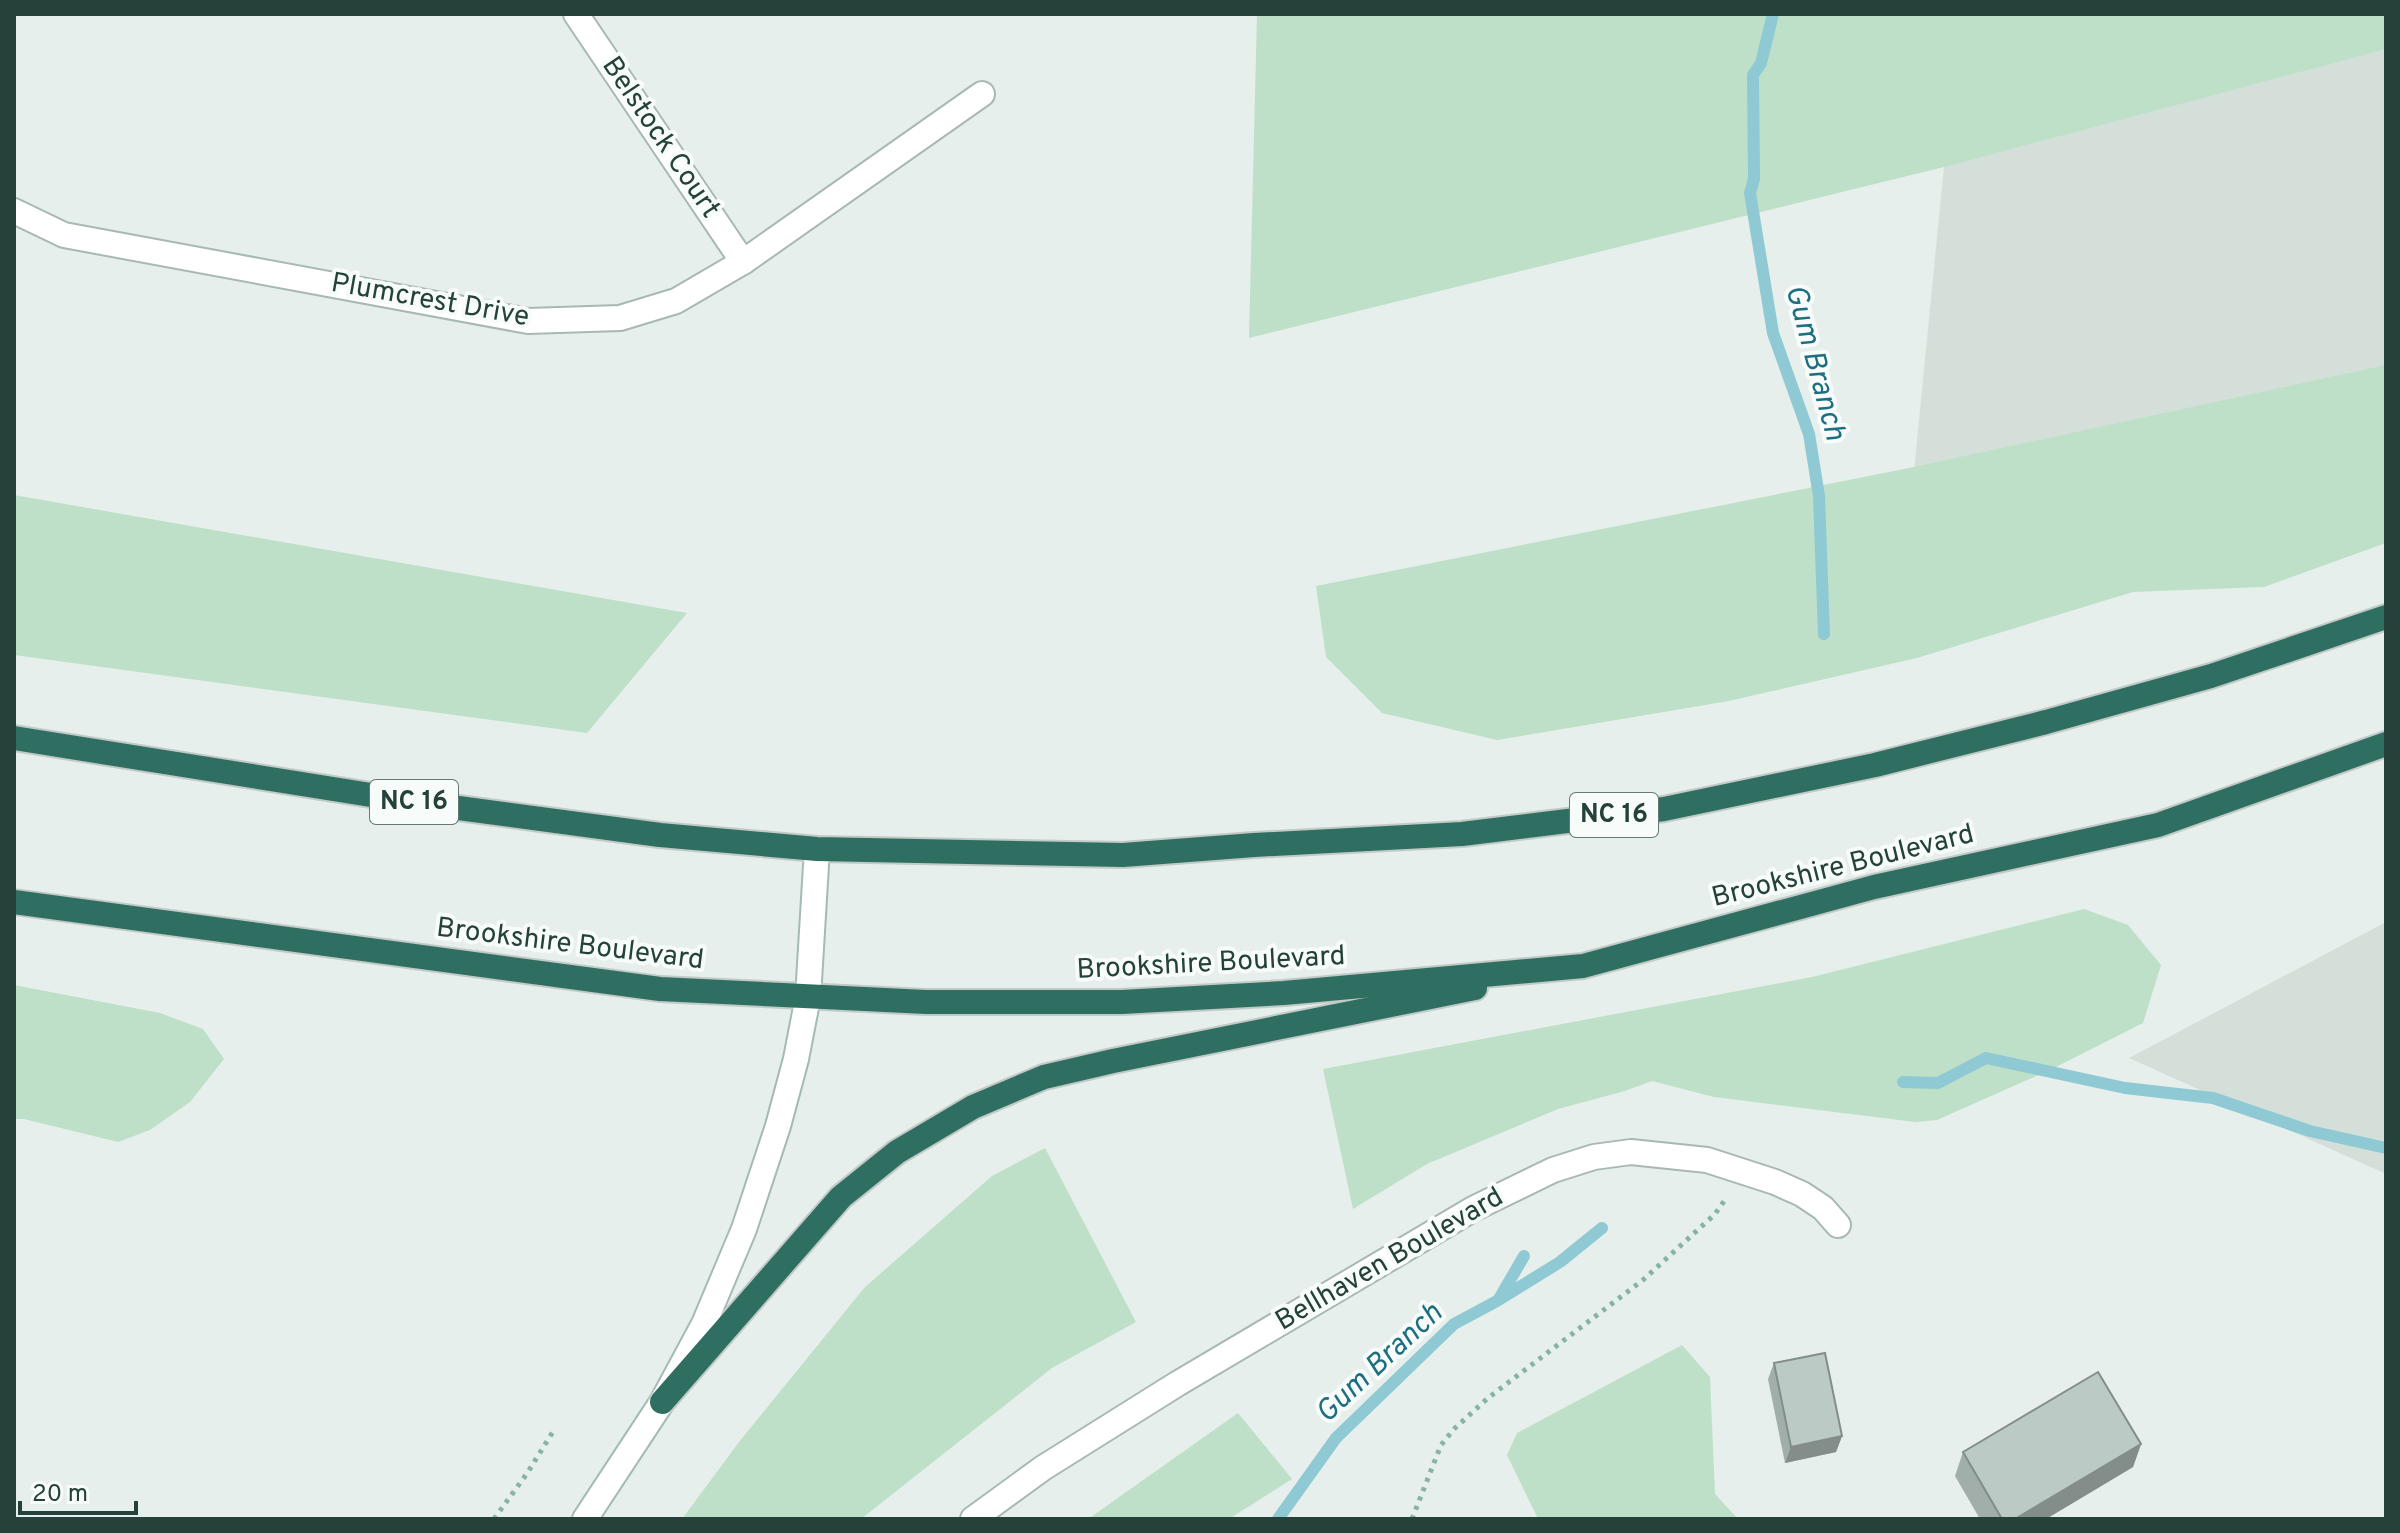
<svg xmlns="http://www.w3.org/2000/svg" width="2400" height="1533" font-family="Overpass,sans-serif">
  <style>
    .built { fill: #d4dfda }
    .green { fill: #bfe0c8 }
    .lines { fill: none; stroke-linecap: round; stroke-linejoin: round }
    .stream { stroke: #8ec9d4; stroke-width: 12 }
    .street-casing { stroke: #a8b8b2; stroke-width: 28 }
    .secondary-casing { stroke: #a4bbb3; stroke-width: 28 }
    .highway-casing { stroke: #c2cac8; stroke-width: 28 }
    .path { stroke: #86b3a5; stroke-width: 5; stroke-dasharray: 4 6; stroke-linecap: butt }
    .street { stroke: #fff; stroke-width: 24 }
    .secondary { stroke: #fff; stroke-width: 24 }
    .highway { stroke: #2f6f62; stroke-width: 24 }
    .wall { fill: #a1aea9 }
    .shaded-wall { fill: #838d89 }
    .building { fill: #bbcac4; stroke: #838d89; stroke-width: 2 }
    .labels { text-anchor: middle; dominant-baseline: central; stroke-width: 8; stroke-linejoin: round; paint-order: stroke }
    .shield { fill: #f7fbf9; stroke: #637a73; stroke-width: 2 }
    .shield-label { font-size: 26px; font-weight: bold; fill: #24423a }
    .street-label { font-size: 28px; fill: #24423a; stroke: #f7fbf9 }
    .water-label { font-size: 30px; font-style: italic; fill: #1c6f80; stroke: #f7fbf9 }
  </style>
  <rect width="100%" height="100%" fill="#e6efeb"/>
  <g class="built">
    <polygon points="1959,14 2386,14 2386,450 1904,573"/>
    <polygon points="2386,922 2386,1174 2129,1058"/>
  </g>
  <g class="green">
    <polygon points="1257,14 2386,14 2386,49 1944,167 1249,338"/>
    <polygon points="2386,365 2386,543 2264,587 2133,592 1917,658 1729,701 1497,740 1382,713 1326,657 1316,586 1914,467"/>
    <polygon points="14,495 687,613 587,733 14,655"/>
    <polygon points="2084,909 2128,925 2161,965 2143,1023 2054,1068 1937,1120 1915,1122 1714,1097 1652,1081 1625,1091 1558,1109 1427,1164 1353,1209 1323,1069 1812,977"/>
    <polygon points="14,985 160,1013 203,1029 224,1059 190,1102 150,1130 118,1142 24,1119 14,1119"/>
    <polygon points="1045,1148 1136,1322 1052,1368 861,1519 682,1519 739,1442 865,1287 992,1176"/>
    <polygon points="1682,1345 1710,1377 1715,1494 1738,1519 1538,1519 1507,1455 1517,1433"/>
    <polygon points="1238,1413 1292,1479 1229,1519 1088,1519"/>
  </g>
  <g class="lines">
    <g class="stream">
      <polyline points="1773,14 1761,63 1753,75 1754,179 1750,193 1773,333 1809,434 1819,496 1824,634"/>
      <polyline points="1903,1082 1938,1083 1986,1058 2125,1088 2213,1098 2310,1131 2386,1148"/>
      <polyline points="1499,1299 1524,1256"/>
      <polyline points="1278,1519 1336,1438 1454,1324 1497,1301 1560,1262 1602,1228"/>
    </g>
    <defs>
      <g id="street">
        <polyline points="576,14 743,262"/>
        <polyline points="14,211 64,235 528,321 620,318 676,301 743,262 982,94"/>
        <polyline points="973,1519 1043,1468 1177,1384 1473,1209 1553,1170 1594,1157 1631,1152 1707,1160 1775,1182 1802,1194 1823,1208 1838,1225"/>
      </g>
      <polyline id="secondary" points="585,1519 662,1402 704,1324 744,1229 778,1126 796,1059 808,997 817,849"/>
      <g id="highway">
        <polyline points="14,738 421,803 660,835 817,849 1123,855 1254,845 1462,834 1664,809 1875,765 2046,722 2211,676 2386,617"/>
        <polyline points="14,902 660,989 926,1002 1122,1002 1284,993 1583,966 1874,887 2158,825 2386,744"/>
        <polyline points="662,1402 841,1197 897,1152 973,1107 1044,1077 1113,1061 1475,988"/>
      </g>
    </defs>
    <use href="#street" class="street-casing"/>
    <use href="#secondary" class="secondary-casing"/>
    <use href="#highway" class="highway-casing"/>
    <g class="path">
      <polyline points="494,1519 528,1472 554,1430"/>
      <polyline points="1412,1519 1441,1445 1454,1429 1488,1398 1643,1280 1715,1214 1727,1197"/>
    </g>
    <use href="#street" class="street"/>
    <use href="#secondary" class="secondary"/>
    <use href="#highway" class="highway"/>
  </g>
  <g class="wall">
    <polygon points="1774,1363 1842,1436 1836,1452 1785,1463 1768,1379"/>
    <polygon points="2141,1444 2133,1467 2046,1519 1980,1519 1955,1476 1963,1452"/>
  </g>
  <g class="shaded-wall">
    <polygon points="1842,1436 1836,1452 1785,1463 1791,1447"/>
    <polygon points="2141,1444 2133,1467 2046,1519 2015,1519"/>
  </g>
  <g class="building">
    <polygon points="1825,1353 1842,1436 1791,1447 1774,1363"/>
    <polygon points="2098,1372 2141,1444 2015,1519 2002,1519 1963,1452"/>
  </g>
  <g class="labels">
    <g class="shield">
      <rect x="370" y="780" width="88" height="44" rx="6"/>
      <rect x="1570" y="793" width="88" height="44" rx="6"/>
    </g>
    <g class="shield-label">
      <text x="414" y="802">NC 16</text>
      <text x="1614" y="815">NC 16</text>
    </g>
    <g class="street-label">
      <text transform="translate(660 138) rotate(56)">Belstock Court</text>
      <text transform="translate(430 301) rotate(10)">Plumcrest Drive</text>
      <text transform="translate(1843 867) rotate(-14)">Brookshire Boulevard</text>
      <text transform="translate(570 945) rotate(7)">Brookshire Boulevard</text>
      <text transform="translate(1211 964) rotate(-3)">Brookshire Boulevard</text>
      <text transform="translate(1390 1260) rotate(-30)">Bellhaven Boulevard</text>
    </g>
    <g class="water-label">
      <text transform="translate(1814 363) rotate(75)">Gum Branch</text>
      <text transform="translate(1380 1364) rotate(-43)">Gum Branch</text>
    </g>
  </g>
  <rect width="2400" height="1533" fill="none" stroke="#24423a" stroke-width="32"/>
  <path d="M20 1501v12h116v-12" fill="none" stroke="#24423a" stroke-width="4"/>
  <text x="32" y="1501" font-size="24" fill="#24423a" stroke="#f7fbf9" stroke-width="6" paint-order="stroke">20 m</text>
</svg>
